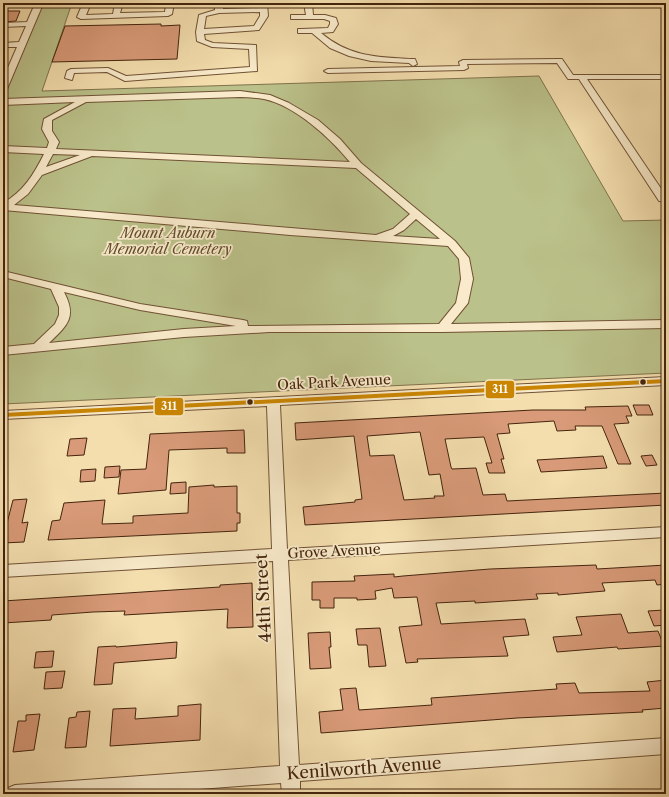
<svg xmlns="http://www.w3.org/2000/svg" width="669" height="797" font-family="'Libre Caslon Text',serif">
  <style>
    .green { fill: #bbc18a; stroke: #80724c }
    .building { fill: #d89a78; stroke: #44240d; fill-rule: evenodd }
    .lines { fill: none; stroke-linecap: round; stroke-linejoin: round }
    .minor-casing { stroke: #705235; stroke-width: 2 }
    .minor { fill: #f8eaca; fill-rule: evenodd }
    .bus-1-casing { stroke: #f8eaca; stroke-width: 3 }
    .bus-1 { fill: #ca8603; fill-rule: evenodd }
    .bus-dot { fill: #44240d; stroke: #f8eaca; stroke-width: 1.5 }
    .labels { text-anchor: middle; dominant-baseline: central; stroke-width: 3.5; stroke-linejoin: round; paint-order: stroke }
    .park-label { font-size: 14px; font-style: italic; fill: #624b2c; stroke: #f8eaca }
    .street-label { font-size: 14px; fill: #44240d; stroke: #f8eaca }
    .near-street-label { font-size: 17px; fill: #44240d; stroke: #f8eaca }
    .line-badge { stroke: #f8eaca; stroke-width: 1.5 }
    .badge-label { font-size: 11px; text-anchor: middle; font-weight: bold; fill: #fff }
  </style>
  <rect width="100%" height="100%" fill="#f4deae"/>
  <filter id="stains"><feTurbulence type="fractalNoise" baseFrequency=".005" numOctaves="4"/><feColorMatrix values="0 0 0 0 .2 0 0 0 0 .09 0 0 0 0 .02 0 0 0 .5 -.17"/></filter>
  <radialGradient id="worn" r=".72"><stop offset=".6" stop-color="#630" stop-opacity="0"/><stop offset="1" stop-color="#630" stop-opacity=".3"/></radialGradient>
  <polygon class="green" points="43,3 72,3 42,91 539,76 623,221 666,220 666,373 3,404 3,92 6,92"/>
  <g class="building">
    <polygon points="3,11 20,11 16,21 3,22"/>
    <polygon points="161,24 161,26 180,25 177,59 52,62 65,26"/>
    <polygon points="633,405 649,405 653,415 637,415"/>
    <path d="M628 406 632 416H626L629 423 614 424 631 464H618L602 426H575L576 430 557 431 554 421 508 424 510 433 497 434 504 459H501L505 473H489L486 463H492L484 437 445 439 451 467 452 469 476 468 483 495 505 494 507 501 666 493V505L305 525 303 507 355 502V500L362 499 354 436 296 440 295 423 533 410H586L585 407ZM420 432 429 475 440 474 444 496H434L435 498 404 500 394 455 370 456 367 436Z"/>
    <polygon points="244,430 245,453 227,453 227,448 169,450 166,490 118,494 121,470 146,469 150,434"/>
    <polygon points="87,438 84,455 67,456 70,439"/>
    <polygon points="652,455 657,465 646,466 641,456"/>
    <polygon points="603,456 607,468 541,472 537,460"/>
    <polygon points="120,466 119,477 104,478 105,467"/>
    <polygon points="96,469 95,481 80,482 81,470"/>
    <polygon points="186,482 186,493 170,494 171,483"/>
    <polygon points="214,485 214,487 237,486 237,513 240,513 240,523 237,523 237,531 48,540 52,521 60,520 64,503 105,500 102,524 133,523 133,516 188,513 189,487"/>
    <polygon points="27,499 22,523 28,522 24,542 3,543 3,527 6,527 13,500"/>
    <polygon points="596,565 597,569 666,565 666,584 657,585 655,580 602,583 605,591 558,595 558,593 536,594 538,599 475,603 475,601 436,603 441,624 525,619 529,635 503,637 508,656 417,659 418,662 406,663 399,627 422,625 417,597 394,598 392,588 375,591 376,599 357,600 357,598 334,598 334,608 320,608 320,600 312,600 312,582 355,581 354,576 394,574 394,577 403,576 490,569"/>
    <polygon points="252,583 253,627 227,628 228,609 124,615 125,611 93,612 52,615 51,620 3,623 3,601 220,587 220,585"/>
    <polygon points="664,610 666,625 654,626 648,611"/>
    <polygon points="621,614 628,633 658,631 664,646 618,649 617,647 557,652 553,637 582,635 576,617"/>
    <polygon points="380,628 386,666 369,667 367,645 358,645 356,629"/>
    <polygon points="330,632 331,647 329,647 331,668 310,669 308,633"/>
    <polygon points="177,642 176,658 114,663 112,684 94,685 98,647 116,646 116,647"/>
    <polygon points="54,651 52,667 34,668 36,652"/>
    <polygon points="65,671 62,688 44,689 46,672"/>
    <polygon points="666,680 666,708 642,710 643,712 517,718 321,733 319,712 343,710 340,689 356,688 359,710 432,705 431,698 557,689 556,684 575,683 579,693 650,691 647,682"/>
    <polygon points="201,704 200,740 110,746 113,709 136,708 135,719 178,716 178,706"/>
    <polygon points="90,711 86,747 65,748 69,718 76,717 77,712"/>
    <polygon points="40,714 34,750 13,752 18,721 26,721 26,715"/>
  </g>
  <g class="lines">
    <defs>
      <g id="minor">
        <polygon points="3,3 43,4 7,89 3,91 3,79 17,47 3,47 3,43 19,42 26,26 3,27 3,23 27,22 34,6 3,7"/>
        <polygon points="83,3 91,3 86,15 113,14 115,3 123,3 120,13 165,12 166,3 174,3 172,14 168,16 81,19 77,17"/>
        <path d="M215 3H223V9L260 8 259 3H267L268 16 259 30 204 34 205 40 213 43 256 45 257 71 125 81 107 72 74 73 72 80 65 78 67 71 71 69 108 68 126 76 250 67 249 49 212 47 197 41 196 32 199 15 215 10ZM260 12V16L254 26 204 29 206 16 219 13Z"/>
        <path d="M304 3H312L313 15H325L336 18 338 24 333 32 321 33C350 57 376 57 412 59H415L417 64 413 66 409 63 371 61 349 56 330 48 312 33H298V29H301L328 28 330 24V21L324 19H291V15H306Z"/>
        <polygon points="559,59 562,59 573,75 666,75 666,79 587,79 666,196 666,202 659,201 579,79 568,79 557,63 467,64 468,68 464,70 328,73 324,71 328,69 460,66 459,62 463,60"/>
        <path d="M240 91 270 95 289 103 318 120 340 139 361 163 455 241 469 258 473 279 468 303 451 324 666 320V328L442 332H269L184 337 3 355V347L34 344 55 324 59 315V307L51 289 3 277V271L140 304 243 320 247 321 248 326 439 324 456 303 461 279 459 259 448 246 290 235 3 210V203C23 192 34 174 44 154L3 152V146L47 148 49 142 42 129 44 119 75 102 3 105V99ZM240 97C248 97 257 98 264 99 296 106 330 138 350 162L56 149 59 142 52 131V120L86 102ZM53 154 80 155 46 167ZM92 156 356 168 410 214 393 229 376 235 14 205 28 194 42 175ZM416 219 440 239 393 236 404 230ZM64 292 140 310 236 326 184 329 49 343C68 325 77 317 64 292Z"/>
        <polygon points="666,377 666,385 280,405 287,549 666,527 666,537 288,560 299,765 666,738 666,754 300,781 300,794 282,794 281,783 132,794 6,794 8,788 15,785 280,766 273,561 3,577 3,565 272,549 267,406 3,419 3,411"/>
      </g>
    </defs>
    <use href="#minor" class="minor-casing"/>
    <use href="#minor" class="minor"/>
    <defs>
      <polygon id="bus-1" points="666,379 666,383 3,417 3,413"/>
    </defs>
    <use href="#bus-1" class="bus-1-casing"/>
    <use href="#bus-1" class="bus-1"/>
  </g>
  <g class="bus-dot">
    <circle cx="643" cy="382" r="3.5"/>
    <circle cx="250" cy="402" r="3.5"/>
  </g>
  <g class="labels">
    <g class="park-label">
      <text x="168" y="233">Mount Auburn<tspan x="168" dy="16">Memorial Cemetery</tspan></text>
    </g>
    <g class="street-label">
      <text transform="translate(334 382) rotate(-3)">Oak Park Avenue</text>
      <text transform="translate(334 551) rotate(-3)">Grove Avenue</text>
    </g>
    <g class="near-street-label">
      <text transform="translate(263 598) rotate(-93)">44th Street</text>
      <text transform="translate(364 768) rotate(-4)">Kenilworth Avenue</text>
    </g>
  </g>
  <g class="line-badge">
    <rect x="485" y="380" width="30" height="19" rx="4" fill="#ca8603"/>
    <rect x="154" y="397" width="30" height="19" rx="4" fill="#ca8603"/>
  </g>
  <g class="badge-label">
    <text x="500" y="393">311</text>
    <text x="169" y="410">311</text>
  </g>
  <rect width="669" height="797" fill="none" stroke="#f4deae" stroke-width="16"/>
  <rect x="4" y="4" width="661" height="789" fill="none" stroke="#44240d" stroke-width="2"/>
  <rect x="8" y="8" width="653" height="781" fill="none" stroke="#44240d"/>
  <rect width="100%" height="100%" filter="url(#stains)"/>
  <rect width="100%" height="100%" fill="url(#worn)"/>
</svg>
